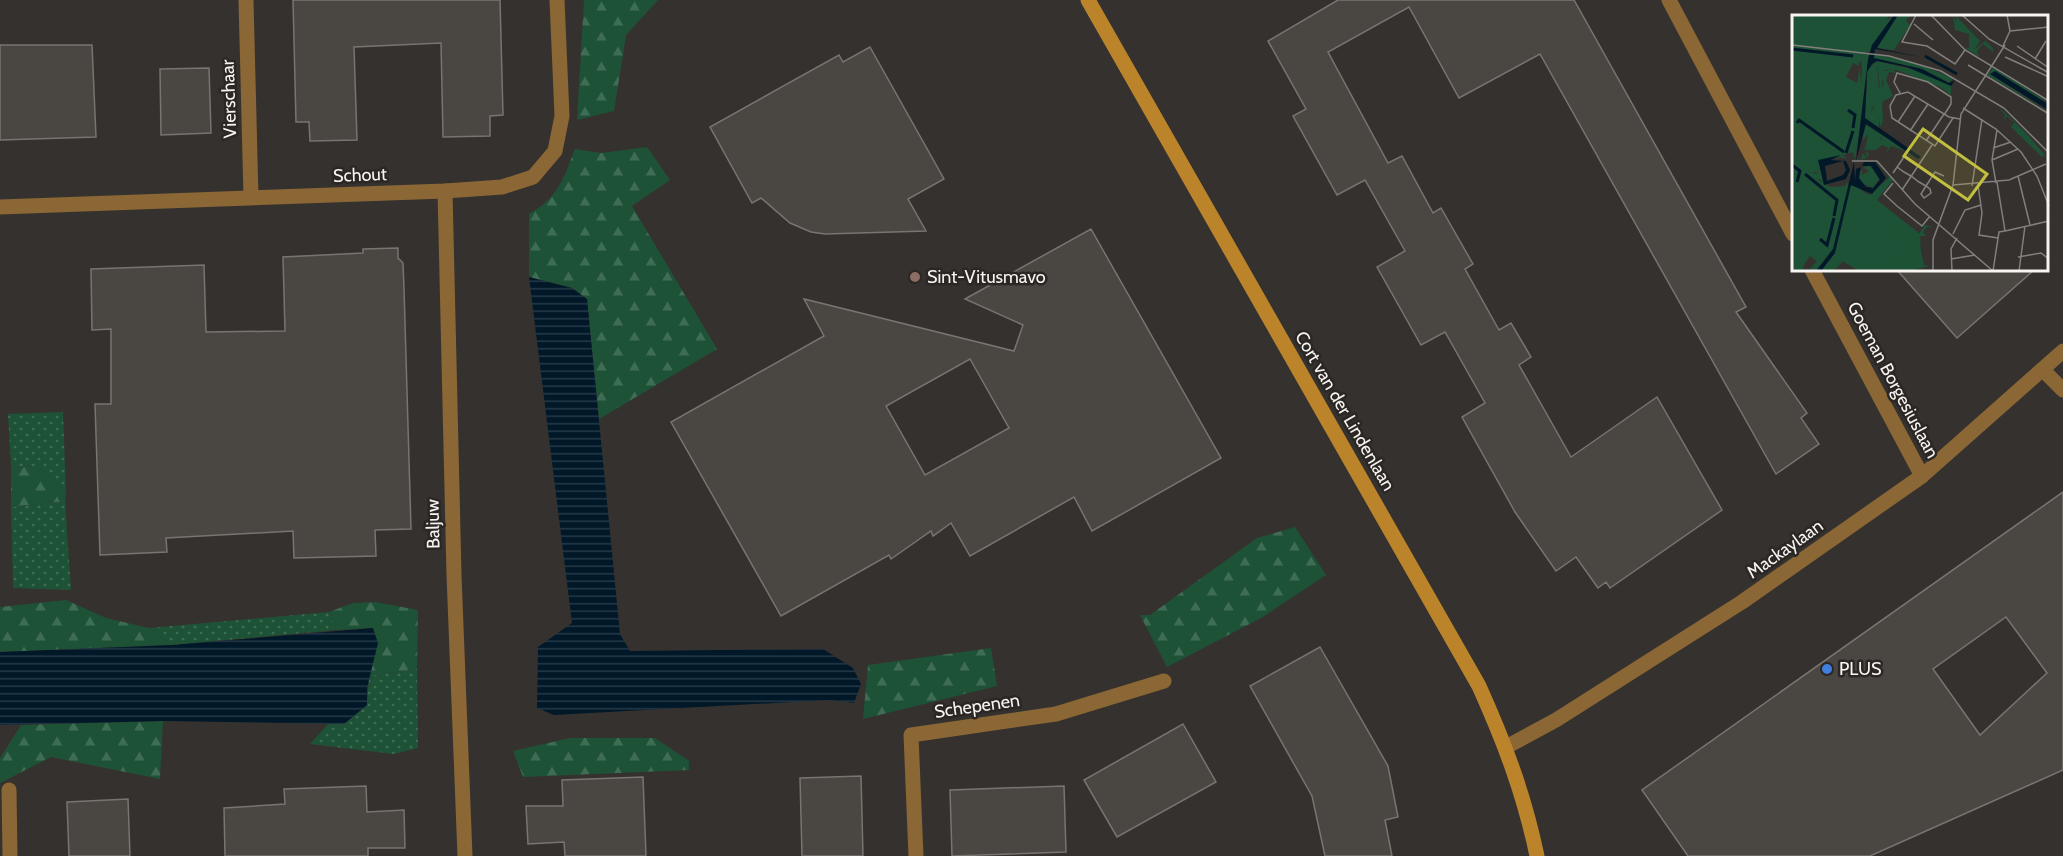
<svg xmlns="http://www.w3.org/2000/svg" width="2063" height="856" font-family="Cabin,sans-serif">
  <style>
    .green { fill: url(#green-dots) }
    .forest { fill: url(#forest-firs) }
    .water { fill: url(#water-rules) }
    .building { fill: #4a4642; stroke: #797471; stroke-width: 1.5; fill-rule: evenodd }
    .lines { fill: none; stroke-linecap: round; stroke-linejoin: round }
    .minor { stroke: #8a6735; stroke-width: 15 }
    .secondary { stroke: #bb832a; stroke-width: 15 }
    .education-dot { fill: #8d6e63; stroke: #2b2724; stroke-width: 2 }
    .shop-dot { fill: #3f7fe0; stroke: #2b2724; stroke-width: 2 }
    .labels { text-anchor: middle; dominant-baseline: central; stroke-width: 5; stroke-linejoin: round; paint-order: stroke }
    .street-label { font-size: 18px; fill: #f7f4f2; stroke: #2b2724 }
    .poi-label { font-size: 18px; fill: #f7f4f2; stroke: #2b2724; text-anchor: start }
    .inset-river { fill: none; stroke: #001828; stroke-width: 3 }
    .inset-road { fill: none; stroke: #837f7c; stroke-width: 1.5 }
    .view { fill: #c1be40; fill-opacity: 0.15; stroke: #c1be40; stroke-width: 3 }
    .inset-edge { fill: none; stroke: #f7f4f2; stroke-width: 3 }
  </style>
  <defs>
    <pattern id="green-dots" width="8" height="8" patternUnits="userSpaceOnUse" patternTransform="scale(1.5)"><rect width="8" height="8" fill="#1e5236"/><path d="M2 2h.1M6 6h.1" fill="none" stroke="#3f6c54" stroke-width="1.8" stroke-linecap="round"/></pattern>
    <pattern id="forest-firs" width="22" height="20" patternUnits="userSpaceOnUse" patternTransform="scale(1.5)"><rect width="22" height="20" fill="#1e5236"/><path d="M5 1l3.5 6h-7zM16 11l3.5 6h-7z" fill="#3f6c54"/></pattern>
    <pattern id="water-rules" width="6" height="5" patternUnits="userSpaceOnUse" patternTransform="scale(1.5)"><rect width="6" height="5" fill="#001828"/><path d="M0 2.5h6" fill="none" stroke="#263a48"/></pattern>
  </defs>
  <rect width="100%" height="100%" fill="#35312e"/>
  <g class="green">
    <polygon points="63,412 66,493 39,467 11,466 8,414"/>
    <polygon points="65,501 71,590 13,588 11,507"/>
    <polygon points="329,612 336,630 172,645 149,628"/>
    <polygon points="417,669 418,748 394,754 310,744 328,724 344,724 367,705 369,676"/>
  </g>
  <g class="forest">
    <polygon points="584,0 658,0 626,35 614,111 577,120"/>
    <path d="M647 147 670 180 632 206 717 349 599 419 587 299 572 288 529 277V214C559 197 563 179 575 149L601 153Z"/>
    <polygon points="11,466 39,467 66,493 65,501 11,507"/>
    <polygon points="1295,527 1326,575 1261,618 1167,667 1140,615 1150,615 1257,538"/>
    <polygon points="66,600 106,618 149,628 172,645 0,652 0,607"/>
    <polygon points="375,602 418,610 417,669 369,676 372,663 373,628 336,630 329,612 353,603"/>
    <polygon points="991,648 997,686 863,719 868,665"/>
    <polygon points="163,721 160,779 51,757 0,783 0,758 21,725"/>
    <polygon points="570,738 655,738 689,761 689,770 523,777 513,751"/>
  </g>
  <g class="water">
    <polygon points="529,277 572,288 587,299 620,634 630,651 823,649 853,668 861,684 854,703 830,700 554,715 537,708 538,647 572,623"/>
    <polygon points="373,628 378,643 367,688 367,705 344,724 163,721 0,725 0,652 172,645"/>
  </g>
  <g class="building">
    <polygon points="293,0 500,0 503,115 490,116 490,136 443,137 441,43 354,47 357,140 310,141 309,122 296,122"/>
    <polygon points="1338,0 1574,0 1746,307 1736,312 1807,413 1801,418 1819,444 1776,474 1540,54 1459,98 1409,7 1328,52 1388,163 1402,156 1433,213 1441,208 1473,264 1465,269 1499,330 1511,323 1531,357 1519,365 1571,457 1657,397 1722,510 1610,588 1606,582 1598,588 1576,557 1556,571 1515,512 1462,417 1485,403 1445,332 1421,345 1377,267 1405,251 1365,180 1337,195 1293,116 1306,109 1268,41"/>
    <polygon points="0,45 92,45 96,137 0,140"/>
    <polygon points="870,47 944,179 908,199 926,231 825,234 811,232 790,223 761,198 752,203 710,127 839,55 843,62"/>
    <polygon points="209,68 211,133 161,135 160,69"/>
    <path d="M1091 229 1221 458 1092 531 1074 497 970 556 951 523 933 536 931 531 891 559 889 555 781 616 671 422 824 336 804 299 1014 351 1023 325 965 299ZM970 359 1009 428 925 475 886 406Z"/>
    <polygon points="398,248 398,258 403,263 404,288 411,529 375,530 376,556 294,558 293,531 166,538 167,552 100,555 95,404 111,404 111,329 92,330 91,269 204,265 206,332 285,331 283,257 363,253 363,249"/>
    <polygon points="1897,270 2034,270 1957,338"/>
    <path d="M2063 492V770L1870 856H1688L1642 790ZM2006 617 2047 673 1980 735 1933 669Z"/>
    <polygon points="1320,647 1388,766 1398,817 1385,820 1392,856 1325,856 1312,796 1250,686"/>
    <polygon points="1183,724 1216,782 1117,837 1084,780"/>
    <polygon points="861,776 863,856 802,856 800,778"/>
    <polygon points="643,777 646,856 565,856 564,842 528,844 526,806 563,806 562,780"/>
    <polygon points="366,786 367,812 404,810 405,848 368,848 368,856 225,856 224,808 285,804 284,789"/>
    <polygon points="1064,786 1066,852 952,856 950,790"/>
    <polygon points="128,799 130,856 69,856 67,802"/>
  </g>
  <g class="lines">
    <g class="minor">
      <polyline points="246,0 251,197"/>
      <polyline points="1669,0 1793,234"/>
      <polyline points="445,191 454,575 465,856"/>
      <polyline points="0,207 445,191 502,187 533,177 555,151 562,116 557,0"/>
      <polyline points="1812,270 1922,476"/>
      <polyline points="2043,370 2063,390"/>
      <polyline points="1506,747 1556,720 1742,602 1922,476 2063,351"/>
      <polyline points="9,790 10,856"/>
      <polyline points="916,856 911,735 1056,714 1164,681"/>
    </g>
    <path class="secondary" d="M1088 0 1479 686C1505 744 1524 794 1537 856"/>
  </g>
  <circle class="education-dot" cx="915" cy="277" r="6"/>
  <circle class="shop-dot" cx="1827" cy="669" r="6"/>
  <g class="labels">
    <g class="street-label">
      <text transform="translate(229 99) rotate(-92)">Vierschaar</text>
      <text transform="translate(360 175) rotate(-2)">Schout</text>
      <text transform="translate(1893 380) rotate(62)">Goeman Borgesiuslaan</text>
      <text transform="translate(1345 411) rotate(60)">Cort van der Lindenlaan</text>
      <text transform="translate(433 524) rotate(-91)">Baljuw</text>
      <text transform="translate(1785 549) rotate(-35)">Mackaylaan</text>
      <text transform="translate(977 706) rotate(-8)">Schepenen</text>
    </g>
    <g class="poi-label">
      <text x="927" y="277">Sint-Vitusmavo</text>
      <text x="1839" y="669">PLUS</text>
    </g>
  </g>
  <g transform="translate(1792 15)">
    <rect width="256" height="256" fill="#35312e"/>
    <path d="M0 0H97L95 5 102 0 79 36 71 38 78 39 63 146 61 137 51 140 55 144 48 142 28 147V159L23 156 19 162 39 172 53 171 55 166 56 170 77 180 99 161 101 165 85 185 128 219 129 241 123 256H67L50 246 39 256H16L25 246 18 241 11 251 12 256H0ZM69 45 70 54 69 69 68 52 65 68 54 62 61 48 66 51ZM106 0H119L114 5 118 10 102 35 84 33ZM81 39 121 47 161 63 157 68 130 54 82 44ZM85 46 141 61 159 71V80L148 72 102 54 92 55 89 79 79 95 88 105 86 113 73 103 75 67 78 64 88 73ZM201 53 256 87 238 80 208 59H198L256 97 195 60ZM73 109 103 128 89 126V121L86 130H75L71 138 75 143 64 146 66 140 65 145 69 144 74 129 76 119 70 126Z" fill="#1e5236" fill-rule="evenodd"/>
    <path d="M0 0H28L27 28 0 25ZM150 0H160L165 7 163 0 188 26 182 35 193 26 201 33V37L191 29 185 36 187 42 173 33H177V19L163 15 161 2ZM85 46 128 56 158 70 99 50 88 55 85 50 87 74 78 64 75 67 76 54ZM102 54 104 58 97 57 94 65 101 81 90 87 91 107 88 112V104L79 98 92 68 88 57ZM207 92 234 118 253 140 250 142 219 112 222 108 215 101 211 105 213 100ZM87 120 89 126 97 124 113 136 99 131 93 140 96 133 90 130 84 135H73L77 139 75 143 73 131 84 128ZM0 136 20 146 26 155 25 144H38L27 146 32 170 28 164 24 167 19 163V158L27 159 0 142ZM78 151 88 162 81 173 69 168 66 160 70 153V160L77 156 71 152ZM60 169 78 181 87 176 80 182 127 219 133 210 141 212H135L131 217 134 221H128L127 227 132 250 138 251 116 256 122 248 114 256 117 252 110 246 98 256 119 231 121 233 113 244 119 249 127 240 124 228 126 221 106 205 100 211 119 227 117 230 88 205 80 203 70 236 66 235 64 238V248L81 256 101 242 98 238 103 242 94 256H70L47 235 53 244 42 256H29L43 237Z" fill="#1e5236"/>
    <path d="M85 203 115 228 102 244 88 232 81 237 86 230 76 222 72 211 78 204Z" fill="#1e5236"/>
    <path d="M102 0H106L85 33 129 42 83 34 82 43 130 54 157 68 163 65 159 71 115 52 85 46 80 49 75 57 73 103 129 142 126 144 74 109 64 146 76 44 80 30ZM203 56 256 89V95L198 59ZM49 140 39 145 54 146 58 155 54 164 32 170 26 145ZM51 146 54 155 51 160 35 166 33 151ZM62 147 63 167 64 154 69 152 67 163 74 172 81 173 88 165 79 151H70L72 147H83L94 163 80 179 59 170 43 238 29 256H24L41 234Z" fill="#001828" fill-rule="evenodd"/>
    <path class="inset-river" d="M0 34 61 41M133 41 165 59M56 95 63 100 61 113M5 108 7 105 52 137M54 138 61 116M0 150 8 156 5 167M13 159 45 185 42 201M28 224 35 230 42 203"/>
    <path class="inset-road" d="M124 0 110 27 135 31 163 49 173 35M139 0 173 35 257 86M170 0 197 24 257 58M122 9 141 25M218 16 257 12M0 30 97 41 149 56 212 93 257 138M211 31 218 16 215 0M225 31 257 53M213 42 257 62M243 44 254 26M176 50 257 99M108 78 102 67 105 58 136 67 159 82V89L152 100M171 93 204 114 229 137 245 161 257 191M161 103 143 131 100 103 98 91 104 80 116 77 157 102 168 104M106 107 123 81M118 116 136 89M134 126 152 99M201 133 219 127M200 145 226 134M60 146H85L123 189 201 256M105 152 112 157 119 161 127 167 134 171 138 174 139 178 132 183 129 179 134 171 143 157 152 161M101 158 114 139M226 161 238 210M101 168 92 179 105 191 130 211 138 201M204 168 200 145 205 115M161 170 217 165 254 149M186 170 190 198 187 220 206 223M180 171 190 104M110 175 140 130M213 216 257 206M161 219 173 195 189 190M226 242 249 238 257 244M159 244 183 240M141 256V225L161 170 169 99 213 30M160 256 159 234 165 223M201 256 207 217 213 216 205 167M227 256 233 211"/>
    <path class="view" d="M131 114 195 159 176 185 112 141Z"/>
    <rect width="256" height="256" class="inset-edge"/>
  </g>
</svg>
